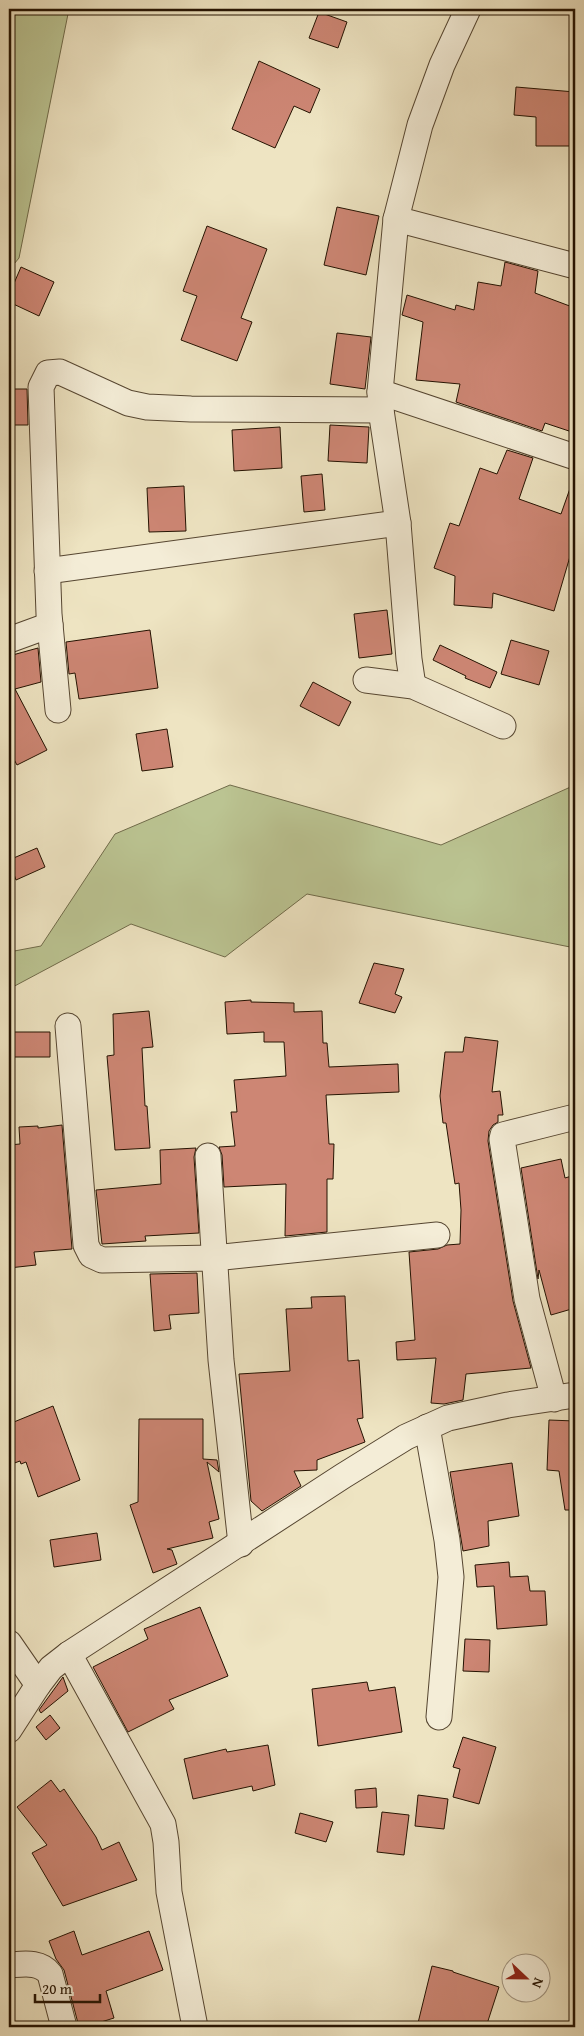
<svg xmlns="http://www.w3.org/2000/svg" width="584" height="2036" font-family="'Gentium Book Plus',serif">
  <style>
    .green { fill: #bbc492; stroke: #706b4a }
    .building { fill: #cd8674; stroke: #241201 }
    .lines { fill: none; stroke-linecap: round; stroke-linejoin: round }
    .minor-casing { stroke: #564631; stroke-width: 27 }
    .minor { stroke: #f4edd7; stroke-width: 25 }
  </style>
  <rect width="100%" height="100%" fill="#eee4c2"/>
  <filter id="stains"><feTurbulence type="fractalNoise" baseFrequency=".004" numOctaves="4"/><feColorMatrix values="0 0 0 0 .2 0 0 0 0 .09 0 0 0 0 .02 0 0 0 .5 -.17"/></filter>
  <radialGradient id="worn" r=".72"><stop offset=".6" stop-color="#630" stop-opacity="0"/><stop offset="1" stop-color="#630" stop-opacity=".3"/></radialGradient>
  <g class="green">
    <polygon points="9,9 69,9 19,258 9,270"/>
    <polygon points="230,785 441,845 575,785 575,948 307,894 225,957 131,924 9,989 9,952 41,946 115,834"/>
  </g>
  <g class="building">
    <polygon points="319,12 347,22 338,48 309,38"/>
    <polygon points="259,61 320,89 310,113 294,106 275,148 232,129"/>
    <polygon points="516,87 575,92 575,146 536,146 536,117 514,115"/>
    <polygon points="337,207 379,216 366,275 324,265"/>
    <polygon points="207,226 267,249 241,318 252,322 237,361 181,340 197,296 183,291"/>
    <polygon points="505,262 538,271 535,293 575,308 575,433 545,423 542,431 456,402 460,384 416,380 423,322 402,315 407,295 455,310 456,305 474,310 478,282 501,286"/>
    <polygon points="21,267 54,282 39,316 9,302 9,295"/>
    <polygon points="337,333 371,337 365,389 330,384"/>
    <polygon points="9,389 27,389 28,425 9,425"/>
    <polygon points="330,425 369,427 367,463 328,461"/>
    <polygon points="280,427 282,468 234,471 232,430"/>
    <polygon points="507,450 533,458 519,499 561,514 573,480 575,481 575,554 571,553 554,611 493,593 492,608 454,605 455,576 434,568 450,523 459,526 480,468 497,474"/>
    <polygon points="322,474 325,510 304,512 301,476"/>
    <polygon points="184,486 186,531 149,532 147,488"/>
    <polygon points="387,610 392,654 359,658 354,614"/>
    <polygon points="150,630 158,688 79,699 75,673 69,674 66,642"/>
    <polygon points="511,640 549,651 539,685 501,674"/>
    <polygon points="440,645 497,672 490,688 465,678 466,676 433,660"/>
    <polygon points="38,648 41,682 15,689 47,750 17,765 9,750 9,656"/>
    <polygon points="313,682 351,702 339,726 300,706"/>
    <polygon points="167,729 173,767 142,771 136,734"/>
    <polygon points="37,848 45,867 16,880 9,860"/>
    <polygon points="374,963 404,969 395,994 402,997 395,1013 359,1003"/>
    <polygon points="251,1000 251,1002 294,1003 294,1012 322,1011 323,1043 327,1043 329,1067 398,1064 399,1092 326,1095 329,1144 334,1144 333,1179 327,1179 327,1232 285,1236 286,1184 224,1187 222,1155 219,1147 235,1146 231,1112 237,1112 234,1080 286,1076 284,1042 264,1042 264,1032 227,1034 225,1002"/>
    <polygon points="149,1011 153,1047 142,1048 145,1106 147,1106 150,1148 115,1150 107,1056 114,1055 113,1014"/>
    <polygon points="14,1032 50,1032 50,1057 13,1057"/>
    <polygon points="465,1037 498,1041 492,1092 500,1091 503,1115 498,1115 498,1122 493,1125 489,1131 488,1141 513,1301 531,1368 466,1374 463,1400 444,1404 431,1403 436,1358 397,1360 396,1342 415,1340 409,1252 438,1249 447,1245 460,1244 461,1210 459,1183 455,1184 446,1123 443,1123 440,1096 445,1052 463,1052"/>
    <polygon points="62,1125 72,1249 34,1252 36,1265 9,1268 9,1145 20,1144 19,1127 38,1126 38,1128"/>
    <polygon points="196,1148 194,1157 199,1233 145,1236 146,1241 102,1244 96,1190 161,1184 160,1150"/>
    <polygon points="561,1159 565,1178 575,1175 575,1264 571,1265 575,1282 575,1308 551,1315 539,1270 538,1279 521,1168"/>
    <polygon points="197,1273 199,1313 169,1315 171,1329 154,1331 150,1274"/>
    <polygon points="345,1296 348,1361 359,1360 363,1418 357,1419 365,1442 317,1460 317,1470 294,1471 301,1486 262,1511 251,1501 239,1374 290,1371 286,1309 312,1308 311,1297"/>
    <polygon points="53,1406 80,1480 38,1497 26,1462 21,1464 20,1461 9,1465 9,1424"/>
    <polygon points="139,1419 203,1419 203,1459 217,1460 219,1472 207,1462 219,1519 209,1522 213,1538 167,1549 172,1550 177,1564 153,1573 130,1505 138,1502"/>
    <polygon points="549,1420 575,1421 575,1510 565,1510 559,1471 547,1470"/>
    <polygon points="512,1463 519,1516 488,1521 489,1546 463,1551 450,1472"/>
    <polygon points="97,1533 101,1560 54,1567 50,1540"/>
    <polygon points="509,1562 510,1577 528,1576 530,1591 545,1591 547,1625 497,1629 494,1586 477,1587 475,1565"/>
    <polygon points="200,1607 228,1676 169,1700 174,1709 128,1732 93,1667 148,1639 144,1629"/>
    <polygon points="465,1639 490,1640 489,1672 463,1671"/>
    <polygon points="63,1677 68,1691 41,1713 39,1710"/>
    <polygon points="367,1682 369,1691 395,1687 402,1732 318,1746 312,1689"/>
    <polygon points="50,1715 60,1728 46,1740 36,1727"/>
    <polygon points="463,1737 496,1747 479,1804 453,1797 460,1769 453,1767"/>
    <polygon points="268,1745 275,1785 253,1791 252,1786 193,1799 184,1759 226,1749 227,1752"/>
    <polygon points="51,1780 60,1792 64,1789 96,1837 102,1850 119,1842 137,1880 63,1906 32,1853 47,1845 17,1807"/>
    <polygon points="376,1788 377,1807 356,1808 355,1790"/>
    <polygon points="418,1795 448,1799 444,1829 415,1826"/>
    <polygon points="382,1812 409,1815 404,1855 377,1852"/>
    <polygon points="300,1813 333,1822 326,1842 295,1833"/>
    <polygon points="74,1931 82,1955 149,1931 163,1970 106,1991 114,2018 85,2027 79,2027 64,1970 56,1959 49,1941"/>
    <polygon points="432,1966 453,1971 453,1972 499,1987 486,2027 417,2027"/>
  </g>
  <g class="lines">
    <defs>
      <g id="minor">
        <polyline points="396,219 575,266"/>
        <polyline points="380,392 575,457"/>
        <polyline points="47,571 398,523"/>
        <polyline points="9,640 50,625"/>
        <polyline points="366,680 413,686 503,726"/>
        <polyline points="413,686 409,659 398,523 381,410 380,392 396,219 420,125 442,65 468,9"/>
        <polyline points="58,710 49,614 41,387 48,373 60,372 128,403 147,407 191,409 381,410"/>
        <polyline points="68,1026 86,1245 91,1255 102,1260 214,1258 437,1235"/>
        <polyline points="208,1156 221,1360 241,1544"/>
        <polyline points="554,1399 527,1299 502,1139 503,1135 575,1117"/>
        <polyline points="427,1427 447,1540 451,1577 439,1717"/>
        <polyline points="9,1643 38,1685"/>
        <polyline points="69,1654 163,1824 166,1842 169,1892 195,2027"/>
        <polyline points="9,1730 38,1685 51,1668 69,1654 343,1476 406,1437 448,1418 508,1405 575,1395"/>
        <path d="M9 1965C24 1964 40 1961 50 1974L64 2027"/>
      </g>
    </defs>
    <use href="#minor" class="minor-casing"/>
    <use href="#minor" class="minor"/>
  </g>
  <rect width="584" height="2036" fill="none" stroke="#eee4c2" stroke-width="30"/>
  <rect x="10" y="10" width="564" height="2016" fill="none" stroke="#241201" stroke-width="2.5"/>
  <rect x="15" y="15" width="554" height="2006" fill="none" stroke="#241201"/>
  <g transform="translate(526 1978) rotate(112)"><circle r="24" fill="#f4edd7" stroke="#a19581"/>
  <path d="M0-4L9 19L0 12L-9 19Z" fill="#8f2418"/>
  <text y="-8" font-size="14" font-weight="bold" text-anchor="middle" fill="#241201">N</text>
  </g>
  <path d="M35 1994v8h65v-8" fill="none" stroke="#241201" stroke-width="2.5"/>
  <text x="42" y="1994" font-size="15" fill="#241201" stroke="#f4edd7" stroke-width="4" paint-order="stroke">20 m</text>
  <rect width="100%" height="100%" filter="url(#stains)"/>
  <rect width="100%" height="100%" fill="url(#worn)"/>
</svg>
